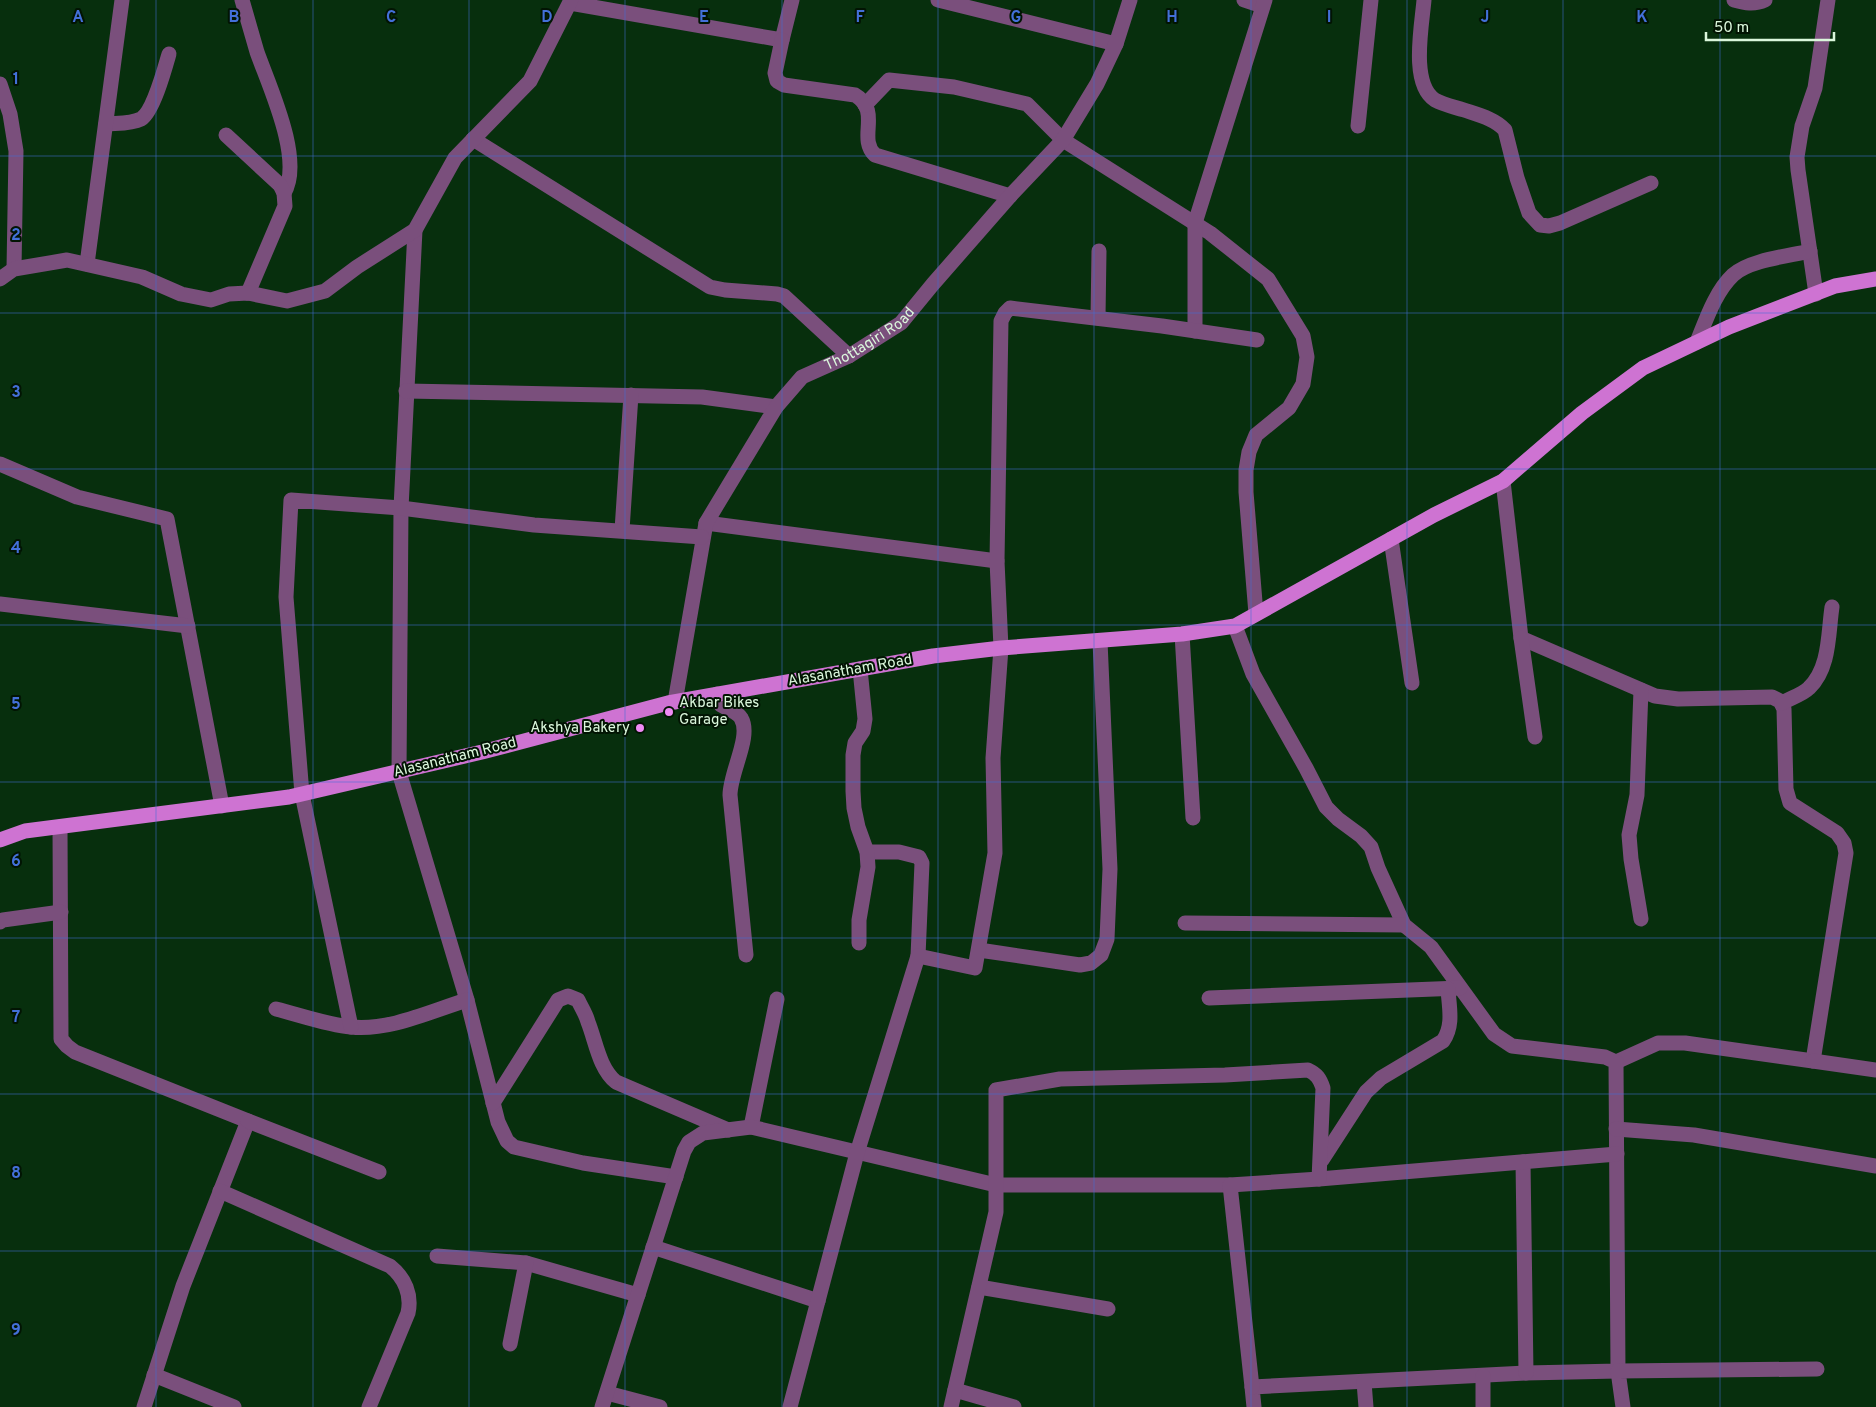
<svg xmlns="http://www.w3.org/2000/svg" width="1876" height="1407" font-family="Overpass,sans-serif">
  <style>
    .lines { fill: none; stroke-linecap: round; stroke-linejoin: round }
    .minor { stroke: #7a4f7c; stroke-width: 15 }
    .major { stroke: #ce73d2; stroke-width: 15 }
    .grid { fill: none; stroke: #4370d9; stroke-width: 1; stroke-opacity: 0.55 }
    .poi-dot { fill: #f08bf5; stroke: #021403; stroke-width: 2 }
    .labels { text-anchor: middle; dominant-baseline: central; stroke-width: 4; stroke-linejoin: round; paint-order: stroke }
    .street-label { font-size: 15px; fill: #dbf7dc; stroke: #021403 }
    .poi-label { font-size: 15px; fill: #dbf7dc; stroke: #021403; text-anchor: start }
    .grid-label { font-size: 16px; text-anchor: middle; font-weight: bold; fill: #4370d9; stroke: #021403; stroke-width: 4; stroke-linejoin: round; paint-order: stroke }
  </style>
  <rect width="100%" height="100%" fill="#072f0d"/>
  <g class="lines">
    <g class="minor">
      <path d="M242 0C247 17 252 35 257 52 269 86 304 160 284 193"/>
      <polyline points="938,0 1116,44"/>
      <polyline points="1244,0 1262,6"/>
      <path d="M1424 0C1422 25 1410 84 1435 100 1444 105 1455 107 1464 110 1479 115 1495 119 1505 130L1517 178 1529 213 1540 225 1549 226 1560 223 1651 183"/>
      <path d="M1734 0C1745 3 1754 5 1765 0"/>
      <polyline points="570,3 782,40 792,0"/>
      <path d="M782 40 775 73 777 81 784 85 855 95C882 111 857 138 875 155L1010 196"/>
      <polyline points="0,84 10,114 16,151 14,269"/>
      <polyline points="865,105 889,80 954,87 1027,104 1063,140 1210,233 1268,279 1303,336 1307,357 1303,384 1289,408 1256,435 1249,452 1246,470 1246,492 1256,614"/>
      <path d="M106 124C117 123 131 124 141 119 153 112 165 68 169 54"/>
      <polyline points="1358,126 1371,0"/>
      <polyline points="226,135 280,185 284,193 285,206 248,293"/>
      <polyline points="473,139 710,287 725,290 777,294 784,296 849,356"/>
      <polyline points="415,230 401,508 399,772 467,1000 498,1122 507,1141 514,1147 583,1163 676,1177"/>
      <polyline points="87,264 122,0"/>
      <polyline points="0,279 14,269 67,260 142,277 181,294 211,300 229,294 248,293 287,301 325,291 357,267 415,230 455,158 530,81 571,0"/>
      <polyline points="1816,294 1798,170 1797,157 1802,126 1815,88 1828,0"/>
      <polyline points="1098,318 1099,251"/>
      <polyline points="1195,331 1195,223 1265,0"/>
      <path d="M1697 342C1706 320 1715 292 1733 275 1749 260 1789 256 1810 251"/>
      <polyline points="406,391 702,397 776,407"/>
      <polyline points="0,464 77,497 167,519 222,806"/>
      <polyline points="1503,481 1521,638 1655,696 1678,699 1772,697 1780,701 1784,709 1786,789 1790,803 1837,833 1844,843 1846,853 1813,1061 1685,1043 1658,1043 1616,1062"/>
      <polyline points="706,523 997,561"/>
      <polyline points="622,530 631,395"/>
      <polyline points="1391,539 1412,683"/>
      <polyline points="0,604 188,626"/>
      <polyline points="1235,626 1253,674 1306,768 1326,807 1338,819 1361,836 1371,847 1378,868 1404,925 1431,947 1494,1034 1512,1046 1605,1057 1616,1062 1618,1371 1526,1373 1252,1387 1254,1407"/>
      <polyline points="1182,634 1193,818"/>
      <polyline points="1521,638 1535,737"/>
      <polyline points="1641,690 1637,795 1629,835 1631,859 1641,919"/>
      <path d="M717 694 721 705C727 709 737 711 741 718 752 736 730 772 730 795L746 955"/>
      <path id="s1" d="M675 702 706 523 776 407 802 377 849 356 901 323 933 284 1010 196 1063 140 1097 84 1116 44 1130 0"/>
      <path d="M1782 703C1790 698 1802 695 1809 688 1830 668 1828 634 1832 607"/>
      <polyline points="60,827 61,1039 67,1046 75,1052 248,1121 183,1286 144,1407"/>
      <polyline points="867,852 899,852 919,857 922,863 918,956"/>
      <polyline points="0,922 3,920 61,912"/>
      <polyline points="1185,923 1404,925"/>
      <polyline points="859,943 859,920 868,867 867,852 858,827 854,808 853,791 853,755 855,743 863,731 865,719 860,669"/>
      <polyline points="979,950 1080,965 1091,963 1101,955 1107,939 1110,869 1100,641"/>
      <polyline points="1209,998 1460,988"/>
      <path d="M276 1009C300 1015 328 1025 351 1027 390 1031 431 1011 467 1000"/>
      <polyline points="351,1027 302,794 286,597 291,500 401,508 534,525 702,537"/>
      <polyline points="1813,1061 1876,1070"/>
      <path d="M493 1103 558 1000 568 996 578 1000C581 1007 586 1014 588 1022 596 1042 599 1068 616 1082L728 1130"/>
      <polyline points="248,1121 379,1172"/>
      <polyline points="751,1127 777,999"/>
      <polyline points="1616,1129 1694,1135 1876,1166"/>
      <path d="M1322 1160 1366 1092 1381 1078 1443 1041C1454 1025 1449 1007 1448 989"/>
      <polyline points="1523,1162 1526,1373"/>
      <polyline points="1319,1179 1617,1154"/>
      <path d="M220 1191 390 1266C405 1278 412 1295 408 1313L369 1407"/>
      <polyline points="653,1247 818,1301"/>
      <polyline points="437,1256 526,1263 638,1295"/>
      <polyline points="979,1287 1108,1309"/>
      <polyline points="510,1344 526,1263"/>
      <polyline points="154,1375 234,1407"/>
      <polyline points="1483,1376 1483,1407"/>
      <polyline points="1364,1382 1366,1407"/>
      <polyline points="955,1390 1014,1407"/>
      <polyline points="607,1393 660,1407"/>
      <polyline points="602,1407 684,1151 689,1142 703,1133 751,1127 996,1185 1230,1185"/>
      <polyline points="790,1407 857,1153 918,956 975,968 995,853 993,758 1001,648 997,561 1001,321 1005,313 1010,308 1162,326 1257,340"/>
      <path d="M951 1407 996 1212V1090L1060 1079 1225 1075 1308 1070C1317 1074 1320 1079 1323 1088L1319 1179 1230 1185 1252 1387"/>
      <polyline points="1623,1407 1618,1371 1817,1369"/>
    </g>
    <polyline class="major" points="0,840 25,831 289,797 482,752 668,703 933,656 1001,648 1182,634 1235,626 1434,515 1503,481 1582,413 1643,368 1729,327 1835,286 1876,279"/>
  </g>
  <path class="grid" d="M156 0V1407M313 0V1407M469 0V1407M625 0V1407M782 0V1407M938 0V1407M1094 0V1407M1251 0V1407M1407 0V1407M1563 0V1407M1720 0V1407M0 156H1876M0 313H1876M0 469H1876M0 625H1876M0 782H1876M0 938H1876M0 1094H1876M0 1251H1876"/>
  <g class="poi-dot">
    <circle cx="669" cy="712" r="5"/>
    <circle cx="640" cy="728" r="5"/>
  </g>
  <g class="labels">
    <g class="street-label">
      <text stroke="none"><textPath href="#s1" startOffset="435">Thottagiri Road</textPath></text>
      <text transform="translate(850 671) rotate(-10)">Alasanatham Road</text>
      <text transform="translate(455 758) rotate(-14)">Alasanatham Road</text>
    </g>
    <g class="poi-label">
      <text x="679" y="703">Akbar Bikes<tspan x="679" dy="17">Garage</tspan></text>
      <text x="630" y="728" text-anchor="end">Akshya Bakery</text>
    </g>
  </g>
  <g class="grid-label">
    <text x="78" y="22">A</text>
    <text x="234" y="22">B</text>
    <text x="391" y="22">C</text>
    <text x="547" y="22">D</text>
    <text x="704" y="22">E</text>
    <text x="860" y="22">F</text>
    <text x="1016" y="22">G</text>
    <text x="1172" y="22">H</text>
    <text x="1329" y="22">I</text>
    <text x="1485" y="22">J</text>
    <text x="1642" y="22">K</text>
    <text x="16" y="84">1</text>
    <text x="16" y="240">2</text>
    <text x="16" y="397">3</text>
    <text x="16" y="553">4</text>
    <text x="16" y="709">5</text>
    <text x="16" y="866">6</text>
    <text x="16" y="1022">7</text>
    <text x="16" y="1178">8</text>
    <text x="16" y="1335">9</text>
  </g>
  <path d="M1706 32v8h128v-8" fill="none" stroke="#dbf7dc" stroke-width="2.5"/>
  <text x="1714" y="32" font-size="15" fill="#dbf7dc" stroke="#021403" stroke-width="4" paint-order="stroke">50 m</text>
</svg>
